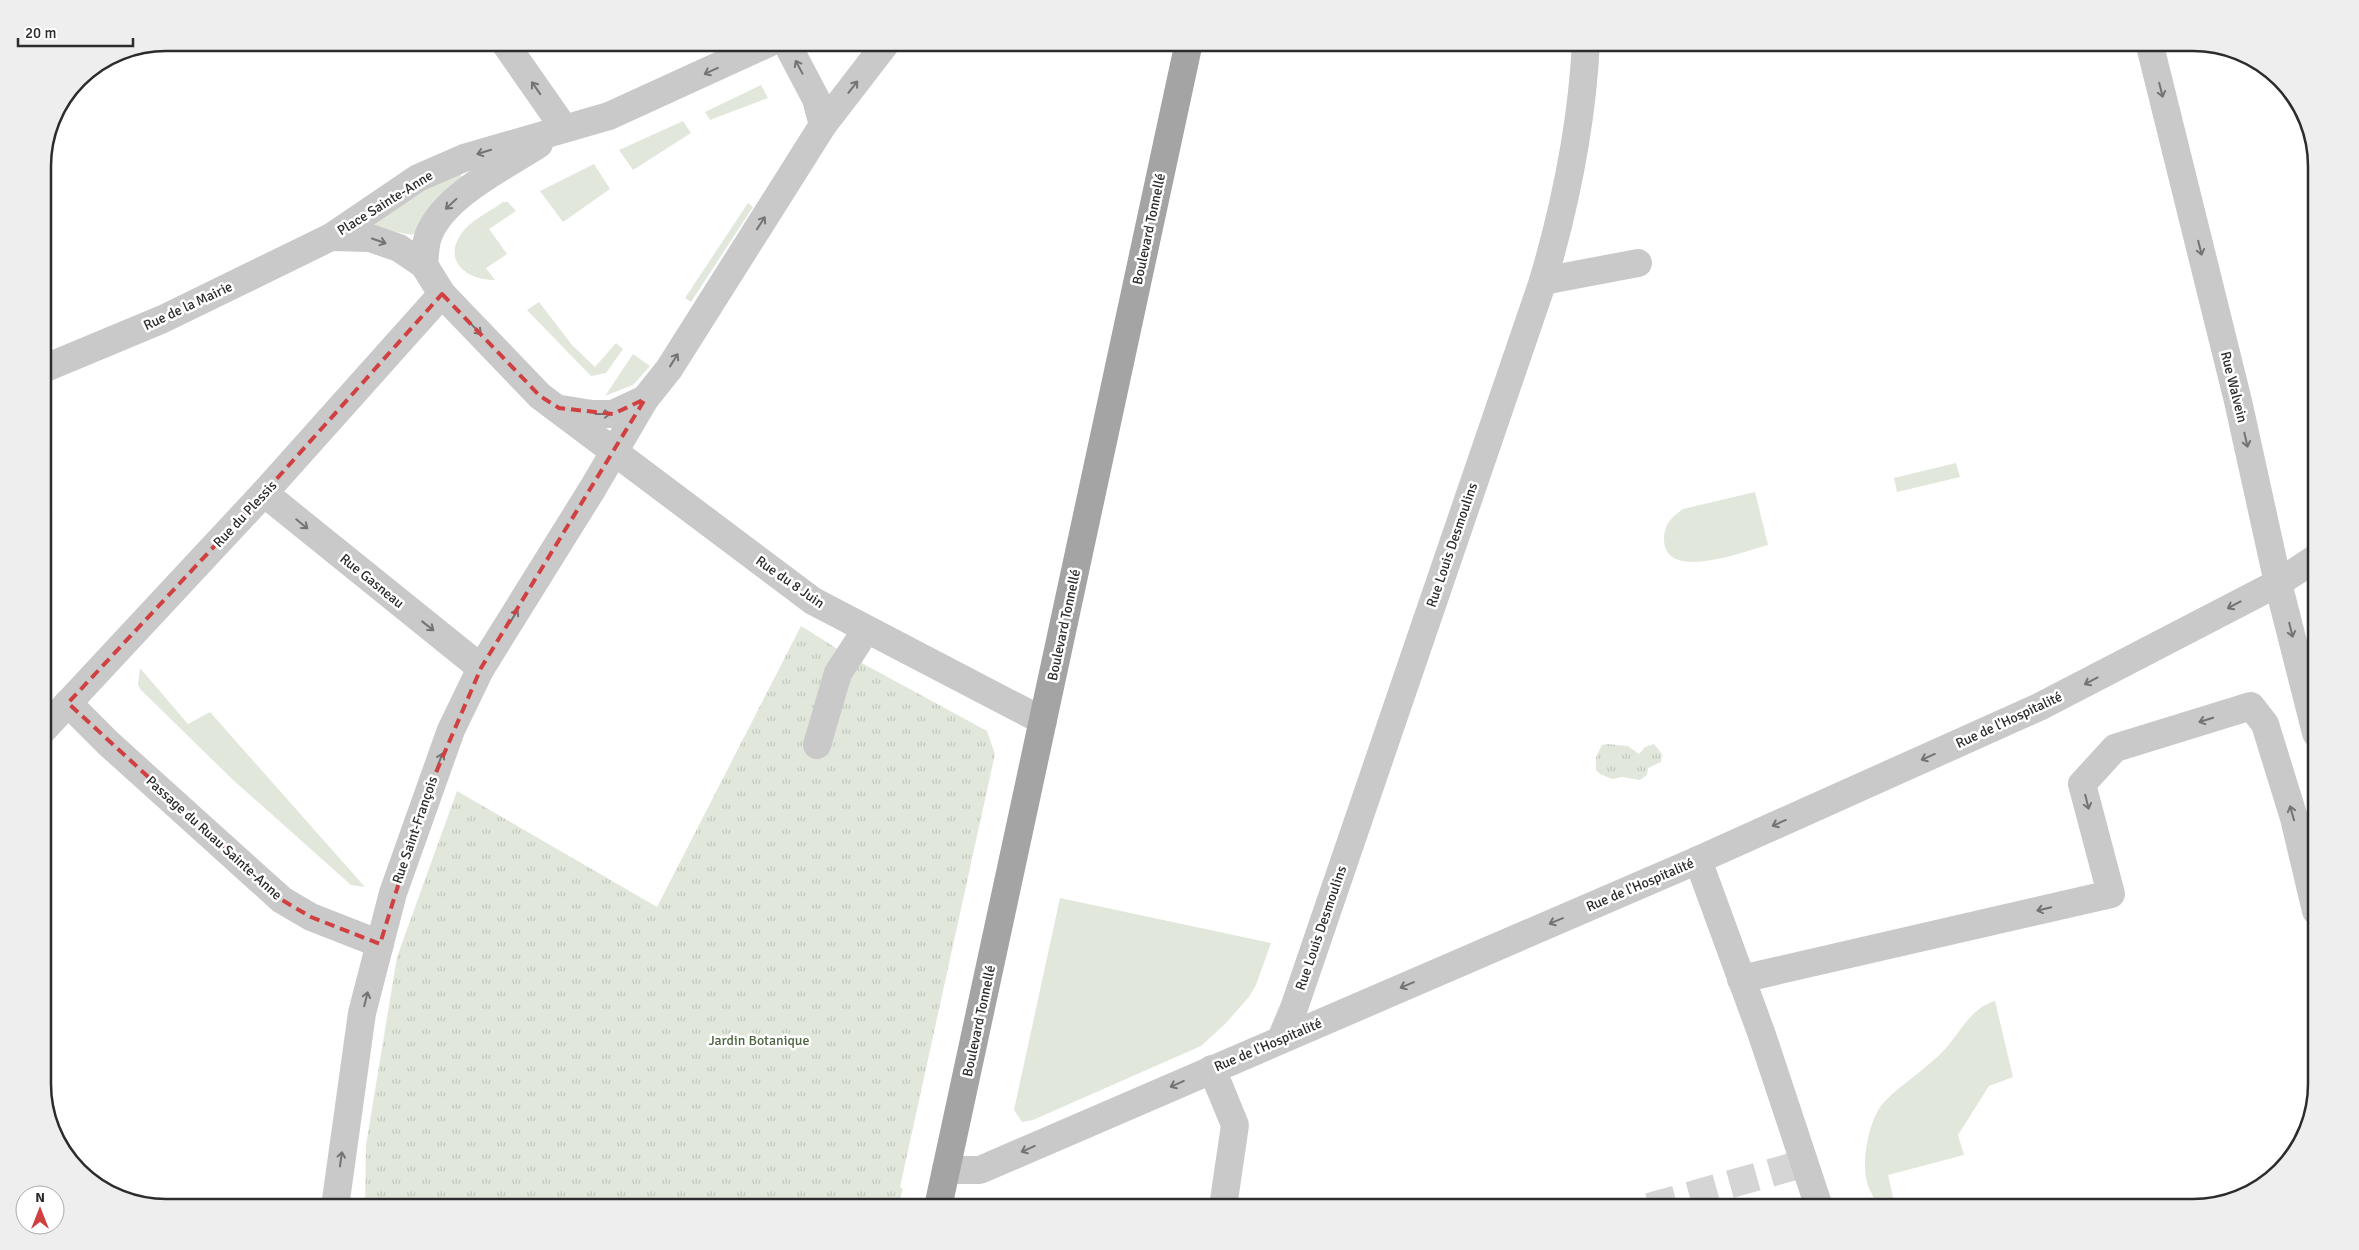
<svg xmlns="http://www.w3.org/2000/svg" width="2359" height="1250" font-family="Signika,sans-serif">
  <style>
    .green { fill: #e1e8db }
    .park { fill: url(#park-tufts) }
    .lines { fill: none; stroke-linecap: round; stroke-linejoin: round }
    .minor-tunnel { stroke: #d5d5d5; stroke-width: 28; stroke-dasharray: 28 14; stroke-linecap: butt }
    .minor { stroke: #c9c9c9; stroke-width: 28 }
    .major { stroke: #a4a4a4; stroke-width: 28 }
    .oneway { stroke: #737373 }
    .marked { fill: none; stroke: #d14041; stroke-width: 4; stroke-dasharray: 10 6; stroke-linejoin: round }
    .labels { text-anchor: middle; dominant-baseline: central; stroke-width: 5; stroke-linejoin: round; paint-order: stroke }
    .street-label { font-size: 14px; fill: #2c2c2c; stroke: #fff }
    .park-label { font-size: 14px; fill: #4d623f; stroke: #fff }
    .rim { fill: none; stroke: #2c2c2c; stroke-width: 2.5 }
  </style>
  <defs>
    <pattern id="park-tufts" width="24" height="20" patternUnits="userSpaceOnUse" patternTransform="scale(1.25)"><rect width="24" height="20" fill="#e1e8db"/><path d="M3 7l-1-3M5 7V3M7 7l1-3M15 17l-1-3M17 17v-4M19 17l1-3" fill="none" stroke="#c1c7bc"/></pattern>
  </defs>
  <rect width="100%" height="100%" fill="#fff"/>
  <g class="green">
    <polygon points="761,85 768,98 710,120 705,112"/>
    <polygon points="683,121 691,133 633,170 619,150"/>
    <polygon points="594,164 610,189 563,222 540,191"/>
    <polygon points="458,170 465,183 412,235 381,229 363,222"/>
    <path d="M503 202H508L516 211 489 229 507 254 486 268 495 280C464 280 440 258 465 229 475 218 491 211 503 202Z"/>
    <polygon points="748,203 753,207 691,302 685,298"/>
    <polygon points="539,302 572,345 595,367 616,343 623,349 606,373 591,376 527,310"/>
    <polygon points="633,354 650,366 633,385 605,396"/>
    <polygon points="1956,463 1960,477 1897,492 1894,478"/>
    <path d="M1755 492 1768 545C1744 551 1662 584 1664 537 1665 523 1672 517 1683 509Z"/>
    <polygon points="140,668 188,724 210,712 365,887 351,885 232,779 140,689 138,684"/>
    <polygon points="1060,898 1271,943 1256,985 1249,997 1225,1024 1201,1046 1033,1120 1022,1122 1014,1110"/>
    <path d="M1995 1001 2013 1077 1989 1086 1958 1135 1964 1155 1888 1175 1893 1198 1876 1202C1872 1194 1867 1186 1866 1177 1862 1157 1870 1116 1885 1101 1904 1082 1928 1068 1946 1048 1961 1031 1971 1008 1995 1001Z"/>
  </g>
  <g class="park">
    <polygon points="801,626 849,656 987,731 995,754 900,1187 903,1189 898,1207 365,1207 366,1145 397,957 457,791 657,907"/>
    <polygon points="1607,744 1628,746 1639,754 1645,747 1654,744 1662,754 1661,762 1648,768 1647,775 1640,780 1622,777 1612,779 1600,774 1596,770 1596,757 1602,745"/>
  </g>
  <g class="lines">
    <polyline class="minor-tunnel" points="1649,1207 1795,1166"/>
    <g class="minor">
      <polyline points="504,42 564,128"/>
      <polyline points="786,42 816,99 823,125"/>
      <polyline points="2149,42 2238,401 2278,583 2316,733"/>
      <polyline points="331,237 370,238 399,248 424,265 442,294 540,396 813,601 1043,721"/>
      <path d="M424 265C425 255 425 243 429 234 445 195 504 167 539 144"/>
      <polyline points="1543,281 1638,263"/>
      <polyline points="43,369 163,319 331,237 418,178 464,158 609,116 771,42"/>
      <polyline points="561,409 592,414 613,414 645,399"/>
      <polyline points="264,493 481,668"/>
      <polyline points="68,703 108,743 282,900 311,917 380,944"/>
      <polyline points="43,730 264,493 442,294"/>
      <polyline points="817,745 838,673 866,630"/>
      <polyline points="1698,860 1762,1035 1819,1207"/>
      <polyline points="1741,979 2111,894 2082,784 2115,748 2251,706 2265,724 2294,818 2316,911"/>
      <path d="M1281 1039 1294 1008 1543 281C1566 203 1582 124 1586 42"/>
      <polyline points="1212,1069 1235,1125 1223,1207"/>
      <polyline points="946,1170 980,1170 1698,860 2039,707 2278,583 2316,558"/>
      <polyline points="335,1207 362,1013 393,893 451,730 481,668 593,488 645,399 669,369 823,125 887,42"/>
    </g>
    <polyline class="major" points="938,1207 1189,42"/>
  </g>
  <defs><path id="oneway-shaft" d="M-6 0H5M1.5-3L5.5 0L1.5 3" fill="none" stroke-width="1.6" stroke-linecap="round" stroke-linejoin="round" transform="scale(1.25)"/></defs>
  <g class="oneway">
    <use href="#oneway-shaft" transform="translate(799 67) rotate(-118)"/>
    <use href="#oneway-shaft" transform="translate(711 71) rotate(155)"/>
    <use href="#oneway-shaft" transform="translate(853 87) rotate(-52)"/>
    <use href="#oneway-shaft" transform="translate(536 88) rotate(-125)"/>
    <use href="#oneway-shaft" transform="translate(2161 90) rotate(76)"/>
    <use href="#oneway-shaft" transform="translate(484 152) rotate(163)"/>
    <use href="#oneway-shaft" transform="translate(451 204) rotate(137)"/>
    <use href="#oneway-shaft" transform="translate(761 223) rotate(-57)"/>
    <use href="#oneway-shaft" transform="translate(379 241) rotate(19)"/>
    <use href="#oneway-shaft" transform="translate(2200 248) rotate(76)"/>
    <use href="#oneway-shaft" transform="translate(476 329) rotate(46)"/>
    <use href="#oneway-shaft" transform="translate(674 360) rotate(-58)"/>
    <use href="#oneway-shaft" transform="translate(603 414)"/>
    <use href="#oneway-shaft" transform="translate(2246 440) rotate(77)"/>
    <use href="#oneway-shaft" transform="translate(302 524) rotate(39)"/>
    <use href="#oneway-shaft" transform="translate(2234 605) rotate(152)"/>
    <use href="#oneway-shaft" transform="translate(514 616) rotate(-58)"/>
    <use href="#oneway-shaft" transform="translate(428 626) rotate(38)"/>
    <use href="#oneway-shaft" transform="translate(2291 630) rotate(76)"/>
    <use href="#oneway-shaft" transform="translate(2091 681) rotate(152)"/>
    <use href="#oneway-shaft" transform="translate(2206 720) rotate(163)"/>
    <use href="#oneway-shaft" transform="translate(1928 757) rotate(156)"/>
    <use href="#oneway-shaft" transform="translate(440 760) rotate(-69)"/>
    <use href="#oneway-shaft" transform="translate(2087 802) rotate(76)"/>
    <use href="#oneway-shaft" transform="translate(2292 813) rotate(-106)"/>
    <use href="#oneway-shaft" transform="translate(1779 823) rotate(156)"/>
    <use href="#oneway-shaft" transform="translate(2044 909) rotate(167)"/>
    <use href="#oneway-shaft" transform="translate(1556 921) rotate(157)"/>
    <use href="#oneway-shaft" transform="translate(1407 985) rotate(157)"/>
    <use href="#oneway-shaft" transform="translate(366 999) rotate(-76)"/>
    <use href="#oneway-shaft" transform="translate(1177 1084) rotate(156)"/>
    <use href="#oneway-shaft" transform="translate(1028 1149) rotate(156)"/>
    <use href="#oneway-shaft" transform="translate(341 1159) rotate(-82)"/>
  </g>
  <path class="marked" d="M442 294 540 396 559 408 613 414 645 399 481 668 425 798 380 944 311 917 282 900 68 703 264 493Z"/>
  <g class="labels">
    <g class="street-label">
      <text transform="translate(385 203) rotate(-32)">Place Sainte-Anne</text>
      <text transform="translate(1149 229) rotate(-78)">Boulevard Tonnellé</text>
      <text transform="translate(188 306) rotate(-25)">Rue de la Mairie</text>
      <text transform="translate(2234 387) rotate(76)">Rue Walvein</text>
      <text transform="translate(245 514) rotate(-47)">Rue du Plessis</text>
      <text transform="translate(1452 545) rotate(-71)">Rue Louis Desmoulins</text>
      <text transform="translate(372 581) rotate(39)">Rue Gasneau</text>
      <text transform="translate(790 582) rotate(35)">Rue du 8 Juin</text>
      <text transform="translate(1064 625) rotate(-78)">Boulevard Tonnellé</text>
      <text transform="translate(2009 720) rotate(-25)">Rue de l'Hospitalité</text>
      <text transform="translate(415 830) rotate(-71)">Rue Saint-François</text>
      <text transform="translate(214 838) rotate(42)">Passage du Ruau Sainte-Anne</text>
      <text transform="translate(1640 885) rotate(-23)">Rue de l'Hospitalité</text>
      <text transform="translate(1321 928) rotate(-71)">Rue Louis Desmoulins</text>
      <text transform="translate(979 1021) rotate(-78)">Boulevard Tonnellé</text>
      <text transform="translate(1268 1045) rotate(-23)">Rue de l'Hospitalité</text>
    </g>
    <g class="park-label">
      <text x="759" y="1040">Jardin Botanique</text>
    </g>
  </g>
  <path d="M0 0H2359V1250H0ZM166 51H2193A115 115 0 0 1 2308 166V1084A115 115 0 0 1 2193 1199H166A115 115 0 0 1 51 1084V166A115 115 0 0 1 166 51Z" fill="#eee" fill-rule="evenodd"/>
  <path class="rim" d="M166 51H2193A115 115 0 0 1 2308 166V1084A115 115 0 0 1 2193 1199H166A115 115 0 0 1 51 1084V166A115 115 0 0 1 166 51Z"/>
  <g transform="translate(40 1210)"><circle r="24" fill="#ffffff" stroke="#ababab"/>
  <path d="M0-4L9 19L0 12L-9 19Z" fill="#d14041"/>
  <text y="-8" font-size="14" font-weight="bold" text-anchor="middle" fill="#2c2c2c">N</text>
  </g>
  <path d="M18 38v8h115v-8" fill="none" stroke="#2c2c2c" stroke-width="2.5"/>
  <text x="25" y="38" font-size="15" fill="#2c2c2c" stroke="#ffffff" stroke-width="4" paint-order="stroke">20 m</text>
</svg>
